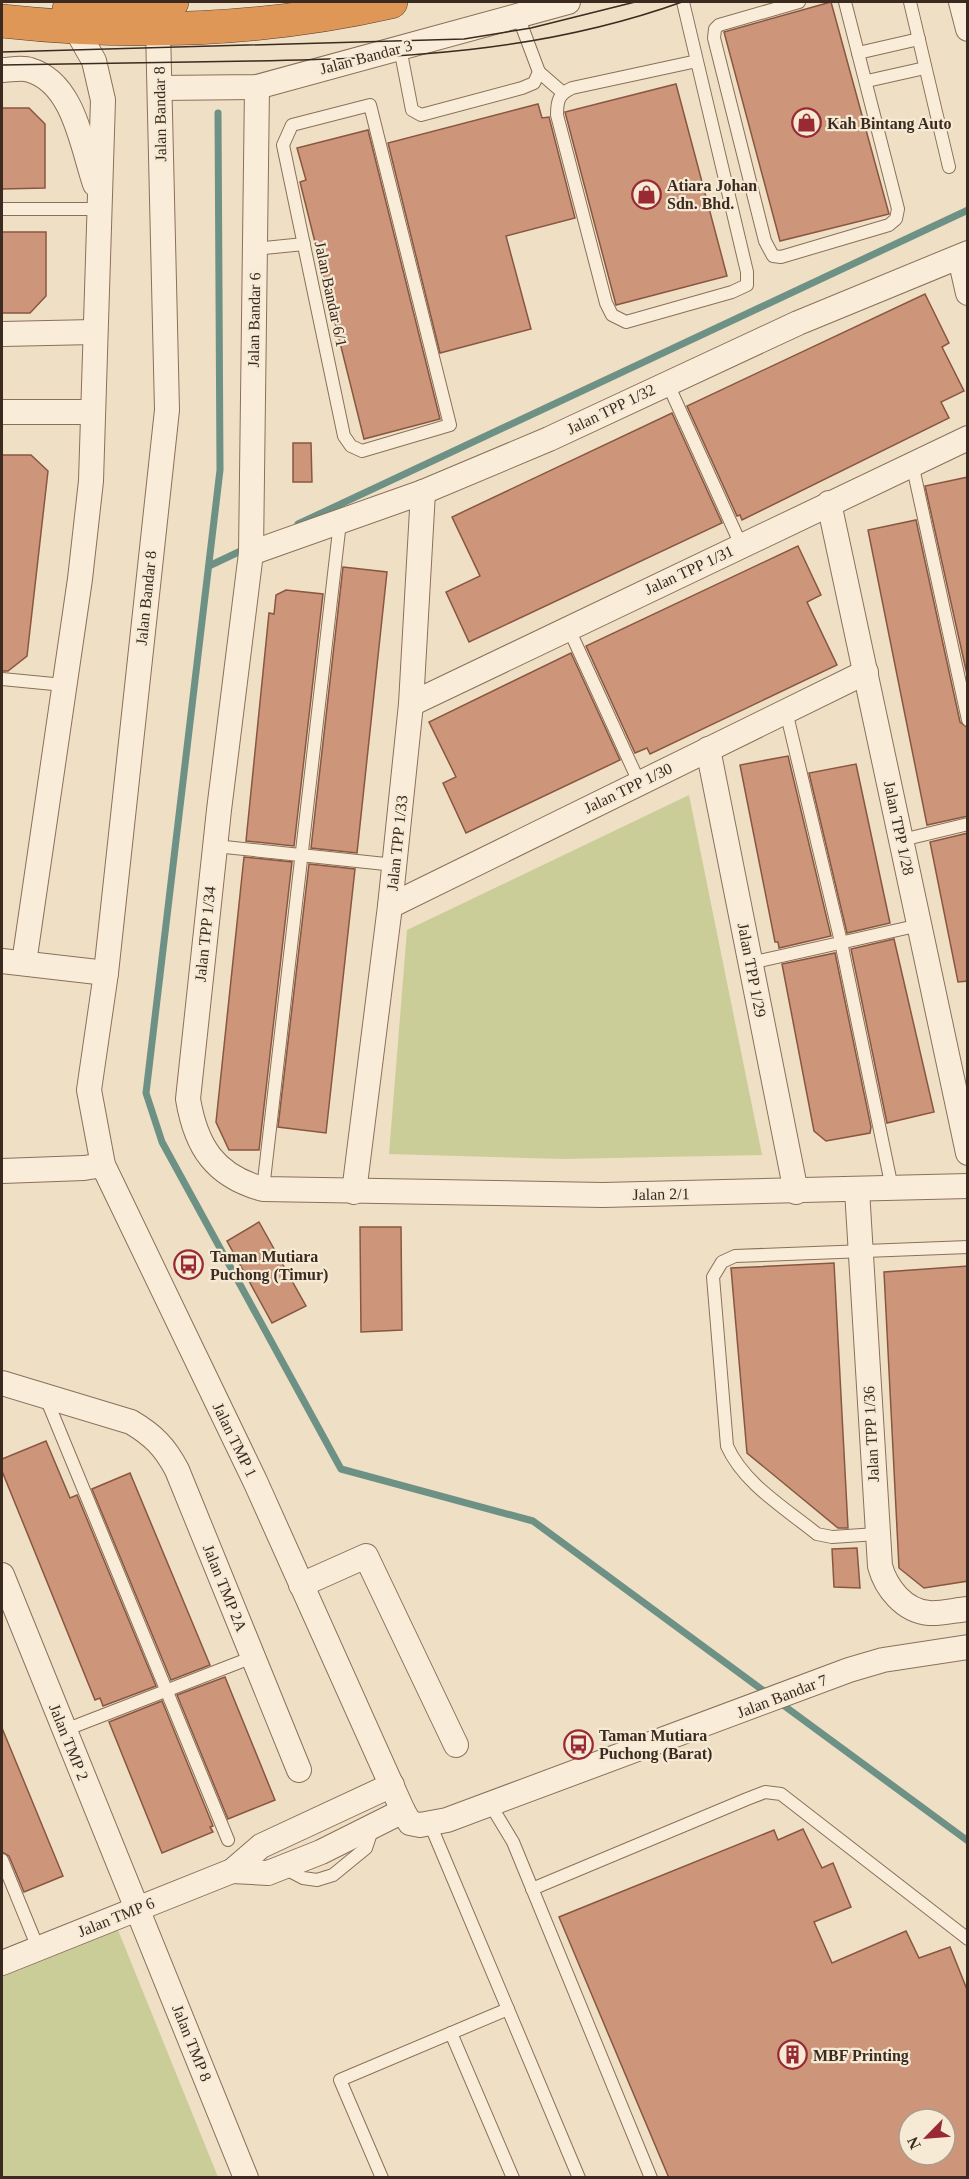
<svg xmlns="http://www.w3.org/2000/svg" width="969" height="2179" font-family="Georgia,serif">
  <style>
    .green { fill: #cbcd99 }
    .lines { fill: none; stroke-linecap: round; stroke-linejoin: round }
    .stream { stroke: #6d9185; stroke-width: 7 }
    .building { fill: #cd967b; stroke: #895740; stroke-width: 1.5; fill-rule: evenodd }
    .service-casing { stroke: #8a705b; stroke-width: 14 }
    .minor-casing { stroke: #8a705b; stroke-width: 26 }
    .motorway-casing { stroke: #583f2f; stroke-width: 34 }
    .service { stroke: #f9edd9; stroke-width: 12 }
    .minor { stroke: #f9edd9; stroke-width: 24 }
    .motorway { stroke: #de9756; stroke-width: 33 }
    .tram { stroke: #3a2a1f; stroke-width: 1.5 }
    .labels { text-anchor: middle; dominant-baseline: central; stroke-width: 4.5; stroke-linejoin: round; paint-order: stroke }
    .street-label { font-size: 16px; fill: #3a2a1f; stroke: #f6ead5 }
    .poi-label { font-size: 16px; font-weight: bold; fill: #3a2a1f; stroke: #f6ead5; text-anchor: start }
  </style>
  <rect width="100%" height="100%" fill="#efdfc5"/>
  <g class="green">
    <polygon points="689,795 762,1155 564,1159 389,1154 407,930"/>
    <polygon points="118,1930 218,2177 2,2177 2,1977"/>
  </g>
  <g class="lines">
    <g class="stream">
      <polyline points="218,113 220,470 146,1093 162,1142 341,1469 533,1521 768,1694"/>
      <polyline points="298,524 968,210"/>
      <polyline points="209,566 247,548"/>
      <polyline points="779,1702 968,1841"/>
    </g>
  </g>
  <g class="building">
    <polygon points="831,2 889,214 780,241 724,32"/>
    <polygon points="676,84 727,276 616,305 565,112"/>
    <polygon points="538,104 542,118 549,117 575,218 506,236 531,329 440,353 388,143"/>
    <polygon points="2,108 29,108 45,124 45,188 2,189"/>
    <polygon points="368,130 440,419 364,439 300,182 306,180 297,148"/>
    <polygon points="2,232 46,232 46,296 30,313 2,313"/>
    <polygon points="925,294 949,343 942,347 964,391 941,402 949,418 742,520 740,515 737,516 687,406"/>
    <polygon points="672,413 722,523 469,642 446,592 480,576 452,517"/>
    <polygon points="293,443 311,443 312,482 293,482"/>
    <polygon points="2,455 31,455 48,471 27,656 8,671 2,671"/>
    <polygon points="968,477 968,679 925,486"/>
    <polygon points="916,520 960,722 968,728 968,816 927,825 868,530"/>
    <polygon points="798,546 821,595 807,602 837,665 650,754 647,748 635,753 586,646"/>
    <polygon points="343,567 387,572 357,853 311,848"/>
    <polygon points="286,590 323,594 294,846 246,841 269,613 274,614 276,595"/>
    <polygon points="571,653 620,760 466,833 443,783 456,777 429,722"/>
    <polygon points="788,756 831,936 779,948 778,942 775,942 740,765"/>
    <polygon points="856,764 890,923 847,933 809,773"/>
    <polygon points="968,833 968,981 958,982 930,842"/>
    <polygon points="244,857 292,862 259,1150 229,1150 216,1122"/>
    <polygon points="309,864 355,869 326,1133 278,1127"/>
    <polygon points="894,939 934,1112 887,1123 851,949"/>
    <polygon points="835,953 871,1127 870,1133 826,1141 814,1131 782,964"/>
    <polygon points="259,1222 306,1306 272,1323 227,1241"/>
    <polygon points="360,1227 401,1227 402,1330 361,1332"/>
    <polygon points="834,1263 848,1528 838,1528 747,1453 731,1268"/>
    <polygon points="968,1266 968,1581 924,1588 899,1568 884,1272"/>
    <polygon points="46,1441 70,1498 77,1495 156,1686 103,1706 100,1698 95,1700 2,1471 2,1459"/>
    <polygon points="130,1473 210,1665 171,1680 92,1489"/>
    <polygon points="857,1548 860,1588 834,1587 832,1549"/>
    <polygon points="225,1677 275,1800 228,1819 177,1695"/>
    <polygon points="162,1701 213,1826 210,1827 213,1832 162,1853 109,1722"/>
    <polygon points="2,1728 63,1876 24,1892 9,1856 2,1852"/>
    <path d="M803 1829 822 1868 833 1863 851 1907 814 1922 832 1963 906 1931 919 1958 950 1947 968 1992V2178H669L559 1917 774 1830 778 1840ZM909 2119H945V2155H909Z"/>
  </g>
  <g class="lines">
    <defs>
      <g id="service">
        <path d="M683 2 747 272V285L732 292 626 322 612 315 606 303 557 115C557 100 559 94 572 88L697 61"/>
        <polyline points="799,2 719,25 715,29 714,38 765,241 773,256 781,257 889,225 896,219 898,209 845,2"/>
        <polyline points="910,2 949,167"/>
        <polyline points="518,16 539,72 562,92"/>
        <polyline points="400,48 412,110 421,115 522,88 534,83 539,72"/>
        <polyline points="858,53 919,39"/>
        <polyline points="867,81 925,68"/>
        <polygon points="370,105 450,425 362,451 351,446 344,436 283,145 292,125"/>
        <polyline points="2,209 97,209"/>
        <polyline points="254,249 304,244"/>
        <polyline points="667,382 741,545"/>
        <polyline points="912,463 968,720"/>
        <polyline points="568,627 639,782"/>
        <polyline points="2,679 64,685"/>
        <polyline points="786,711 841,942 892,1188"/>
        <polyline points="902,840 968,824"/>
        <polyline points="215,846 395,865"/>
        <polyline points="750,963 920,925"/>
        <polyline points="263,1189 340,522"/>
        <polyline points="46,1398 228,1840"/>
        <path d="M877 1534 832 1537 817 1534C785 1508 744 1484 727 1446L713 1277 722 1262 735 1256 968 1247"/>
        <polyline points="65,1730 253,1657"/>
        <polyline points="490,1804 513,1842 651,2178"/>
        <polyline points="430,1824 579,2178"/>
        <polyline points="2,1860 38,1948"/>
        <polyline points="284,1868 303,1878 317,1880 333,1875 366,1848 373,1827"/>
        <polyline points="532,1889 747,1799 765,1792 781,1794 968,1939"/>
        <polyline points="451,2033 513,2178"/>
        <polyline points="382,2178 340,2080 508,2009"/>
      </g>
      <g id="minor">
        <polyline points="961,2 968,29"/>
        <polyline points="158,29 167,410 106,973 89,1090 103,1165 255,1481 403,1811 410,1823 420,1825 447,1820 849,1670 883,1660 968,1647"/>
        <path d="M2 70C10 70 22 67 30 70 74 83 82 146 95 184"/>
        <path d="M257 87 251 553 219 810 188 1099C196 1147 215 1176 263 1189L603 1195 968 1186"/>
        <polyline points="160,88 257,87 568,2"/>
        <polyline points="960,258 968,293"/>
        <polyline points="2,334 94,332"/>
        <polyline points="2,412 91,412"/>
        <polyline points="829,503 968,1153"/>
        <polyline points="251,553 423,492 549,439 798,323 968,253"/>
        <polyline points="411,704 968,438"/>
        <polyline points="708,749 796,1192"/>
        <polyline points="390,906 866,672"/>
        <polyline points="2,961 106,973"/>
        <polyline points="24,963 80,579 91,481 103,100 94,61 76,29"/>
        <polyline points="2,1171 84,1168 103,1165"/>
        <path d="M857 1190 880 1566C886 1588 904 1611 929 1613 941 1614 955 1610 968 1609"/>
        <polyline points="354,1192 390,906 411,704 423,492"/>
        <path d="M2 1383 131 1422C153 1435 165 1447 177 1470L299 1770"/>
        <polyline points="2,1575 246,2178"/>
        <polyline points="301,1585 366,1556 456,1745"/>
        <polyline points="232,1871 268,1873 321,1852 403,1811"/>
        <polyline points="2,1963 232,1871 261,1846 392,1785"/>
      </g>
      <g id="motorway">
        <polyline points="69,9 172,2"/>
        <path d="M2 21C130 35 264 31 391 2"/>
      </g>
    </defs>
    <use href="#service" class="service-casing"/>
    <use href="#minor" class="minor-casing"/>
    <use href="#motorway" class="motorway-casing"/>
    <use href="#service" class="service"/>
    <use href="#minor" class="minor"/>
    <use href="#motorway" class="motorway"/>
    <g class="tram">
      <polyline points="2,52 464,39 531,28 635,2"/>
      <path d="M2 65C85 64 168 62 252 61 402 58 540 53 682 2"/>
    </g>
  </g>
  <defs>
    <symbol id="shop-ring" viewBox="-11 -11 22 22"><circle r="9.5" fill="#f6ead5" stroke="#992a34" stroke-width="1.5"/><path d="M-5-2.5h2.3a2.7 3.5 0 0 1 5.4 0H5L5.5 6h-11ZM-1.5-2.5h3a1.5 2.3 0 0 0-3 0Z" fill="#992a34"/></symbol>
    <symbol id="bus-ring" viewBox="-11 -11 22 22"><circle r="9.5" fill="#f6ead5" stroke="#992a34" stroke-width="1.5"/><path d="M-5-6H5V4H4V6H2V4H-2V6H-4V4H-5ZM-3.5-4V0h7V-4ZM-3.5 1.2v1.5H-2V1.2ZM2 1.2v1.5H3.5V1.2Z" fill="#992a34"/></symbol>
    <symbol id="building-ring" viewBox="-11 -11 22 22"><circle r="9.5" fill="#f6ead5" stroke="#992a34" stroke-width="1.5"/><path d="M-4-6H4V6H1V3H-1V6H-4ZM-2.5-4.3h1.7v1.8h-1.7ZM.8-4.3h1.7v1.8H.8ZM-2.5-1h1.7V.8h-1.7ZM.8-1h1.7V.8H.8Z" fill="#992a34"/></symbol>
  </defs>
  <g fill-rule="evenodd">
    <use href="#shop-ring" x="790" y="106" width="33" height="33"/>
    <use href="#shop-ring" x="630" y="178" width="33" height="33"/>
    <use href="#bus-ring" x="172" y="1248" width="33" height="33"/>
    <use href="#bus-ring" x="562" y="1728" width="33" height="33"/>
    <use href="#building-ring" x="776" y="2038" width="33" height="33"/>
  </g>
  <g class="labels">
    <g class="street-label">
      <text transform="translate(366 57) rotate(-15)">Jalan Bandar 3</text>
      <text transform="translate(160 114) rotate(-91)">Jalan Bandar 8</text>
      <text transform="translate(331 294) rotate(78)">Jalan Bandar 6/1</text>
      <text transform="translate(254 320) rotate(-89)">Jalan Bandar 6</text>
      <text transform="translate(611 409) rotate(-26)">Jalan TPP 1/32</text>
      <text transform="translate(689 570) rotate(-25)">Jalan TPP 1/31</text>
      <text transform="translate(146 598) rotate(-84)">Jalan Bandar 8</text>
      <text transform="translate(628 788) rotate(-26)">Jalan TPP 1/30</text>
      <text transform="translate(899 828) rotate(78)">Jalan TPP 1/28</text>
      <text transform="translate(397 843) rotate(-84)">Jalan TPP 1/33</text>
      <text transform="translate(205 934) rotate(-84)">Jalan TPP 1/34</text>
      <text transform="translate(752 970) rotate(79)">Jalan TPP 1/29</text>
      <text transform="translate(661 1194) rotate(-1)">Jalan 2/1</text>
      <text transform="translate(871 1434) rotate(-93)">Jalan TPP 1/36</text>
      <text transform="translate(235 1440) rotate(64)">Jalan TMP 1</text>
      <text transform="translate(225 1588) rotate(68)">Jalan TMP 2A</text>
      <text transform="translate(782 1696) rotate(-21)">Jalan Bandar 7</text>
      <text transform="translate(69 1742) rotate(68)">Jalan TMP 2</text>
      <text transform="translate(116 1917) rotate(-22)">Jalan TMP 6</text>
      <text transform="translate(192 2043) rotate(68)">Jalan TMP 8</text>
    </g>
    <g class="poi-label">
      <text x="827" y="123">Kah Bintang Auto</text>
      <text x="667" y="185">Atiara Johan<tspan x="667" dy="18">Sdn. Bhd.</tspan></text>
      <text x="210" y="1256">Taman Mutiara<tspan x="210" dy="18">Puchong (Timur)</tspan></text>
      <text x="599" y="1735">Taman Mutiara<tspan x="599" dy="18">Puchong (Barat)</tspan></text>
      <text x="813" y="2055">MBF Printing</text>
    </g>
  </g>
  <rect width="969" height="2179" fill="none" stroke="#3a2a1f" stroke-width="6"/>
  <g transform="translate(927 2137) rotate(245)"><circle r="28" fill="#f6ead5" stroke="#ab9d8c" stroke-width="1.5"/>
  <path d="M0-4.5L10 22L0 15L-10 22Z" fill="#992a34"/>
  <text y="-9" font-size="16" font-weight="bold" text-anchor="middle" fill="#3a2a1f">N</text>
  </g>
</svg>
